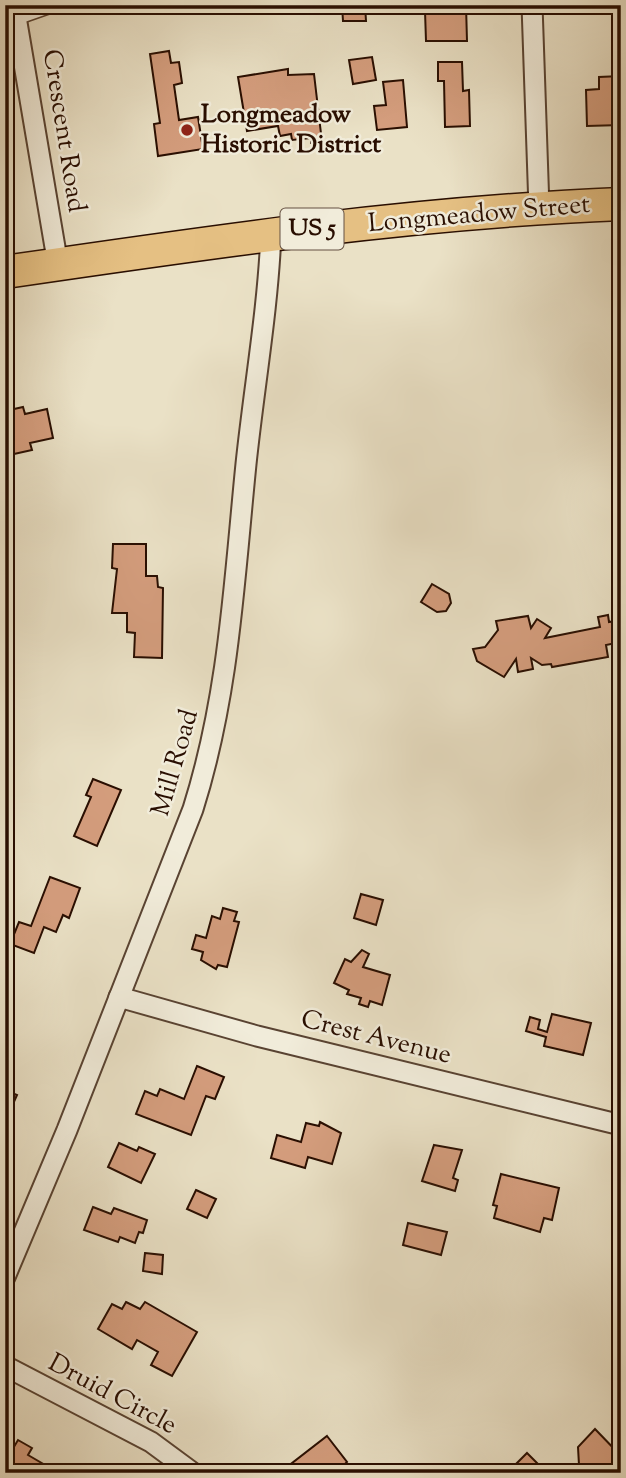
<svg xmlns="http://www.w3.org/2000/svg" width="626" height="1478" font-family="'Sorts Mill Goudy',serif">
  <style>
    .building { fill: #d49d7d; stroke: #290e01; stroke-width: 2 }
    .lines { fill: none; stroke-linecap: round; stroke-linejoin: round }
    .service-casing { stroke: #594332; stroke-width: 13 }
    .minor-casing { stroke: #594332; stroke-width: 23 }
    .primary-casing { stroke: #290e01; stroke-width: 35 }
    .service { stroke: #f1ecda; stroke-width: 10 }
    .minor { stroke: #f1ecda; stroke-width: 19 }
    .primary { stroke: #e5c083; stroke-width: 32 }
    .poi-dot { fill: #8f2418; stroke: #f1ecda; stroke-width: 2.5 }
    .labels { text-anchor: middle; dominant-baseline: central; stroke-width: 5; stroke-linejoin: round; paint-order: stroke }
    .shield { fill: #f1ecda; stroke: #655142; stroke-width: 2 }
    .shield-label { font-size: 24px; font-weight: bold; fill: #290e01 }
    .poi-label { font-size: 26px; font-weight: bold; fill: #290e01; stroke: #f1ecda; text-anchor: start }
    .street-label { font-size: 26px; fill: #290e01; stroke: #f1ecda }
  </style>
  <rect width="100%" height="100%" fill="#eae1c6"/>
  <filter id="stains"><feTurbulence type="fractalNoise" baseFrequency=".00286" numOctaves="4"/><feColorMatrix values="0 0 0 0 .2 0 0 0 0 .09 0 0 0 0 .02 0 0 0 .5 -.17"/></filter>
  <radialGradient id="worn" r=".72"><stop offset=".6" stop-color="#630" stop-opacity="0"/><stop offset="1" stop-color="#630" stop-opacity=".3"/></radialGradient>
  <g class="building">
    <polygon points="342,5 365,5 366,21 343,21"/>
    <polygon points="437,5 466,5 467,41 426,41 425,11 437,11"/>
    <polygon points="169,51 171,63 179,62 182,83 174,85 179,120 198,117 203,149 158,156 154,124 160,123 150,54"/>
    <polygon points="372,57 376,80 353,84 349,60"/>
    <polygon points="438,62 462,62 463,91 469,90 470,126 445,127 444,81 438,81"/>
    <polygon points="288,69 288,75 314,74 322,142 311,143 311,138 292,140 291,134 280,136 278,126 247,131 238,77"/>
    <polygon points="621,76 621,125 587,126 586,90 599,89 599,77"/>
    <polygon points="403,80 407,127 377,130 374,106 386,105 383,82"/>
    <polygon points="23,407 25,414 47,409 53,438 30,443 32,450 5,456 5,411"/>
    <polygon points="113,544 146,544 146,576 157,576 158,587 163,588 162,658 134,657 135,633 127,632 127,613 112,613 117,569 112,568"/>
    <polygon points="432,584 449,594 451,603 446,611 437,612 421,602"/>
    <polygon points="608,615 609,622 621,620 621,642 606,645 608,657 552,667 551,664 542,665 531,658 533,669 518,672 516,659 504,677 477,661 473,649 485,647 498,630 496,621 528,616 531,628 537,619 551,628 545,638 600,627 598,617"/>
    <polygon points="93,779 121,790 97,846 74,836 91,797 86,795"/>
    <polygon points="50,877 80,888 69,918 63,915 56,932 44,927 34,953 10,944 19,922 31,926"/>
    <polygon points="361,894 383,900 376,925 354,918"/>
    <polygon points="223,908 237,912 234,921 239,922 227,967 218,965 216,969 201,960 203,952 192,949 196,935 206,938 212,916 220,919"/>
    <polygon points="362,950 369,954 363,967 390,975 382,1005 370,1001 368,1007 359,1004 361,998 347,994 349,990 334,983 345,959 351,962"/>
    <polygon points="552,1014 591,1023 583,1055 544,1046 546,1037 526,1031 530,1017 540,1020 538,1029 547,1032"/>
    <polygon points="197,1066 224,1077 215,1099 206,1096 191,1135 136,1114 145,1091 157,1096 160,1089 184,1099"/>
    <polygon points="5,1090 17,1095 5,1122"/>
    <polygon points="320,1122 341,1133 332,1164 308,1157 305,1168 271,1158 277,1135 301,1142 306,1123 319,1126"/>
    <polygon points="119,1143 137,1151 139,1147 155,1154 141,1183 108,1167"/>
    <polygon points="434,1145 462,1150 453,1178 458,1180 455,1191 422,1181"/>
    <polygon points="501,1174 559,1188 552,1220 544,1218 540,1232 494,1218 497,1206 493,1205"/>
    <polygon points="196,1190 216,1199 207,1218 187,1209"/>
    <polygon points="93,1207 111,1214 114,1208 147,1220 143,1233 139,1232 135,1243 120,1237 118,1242 84,1230"/>
    <polygon points="408,1223 447,1232 441,1255 403,1245"/>
    <polygon points="145,1253 163,1255 162,1274 143,1271"/>
    <polygon points="126,1302 140,1309 145,1302 197,1332 172,1376 151,1365 158,1352 137,1340 132,1349 98,1329 112,1304 122,1309"/>
    <polygon points="595,1429 621,1456 621,1473 572,1473 579,1465 578,1447"/>
    <polygon points="327,1436 347,1462 343,1466 348,1473 292,1473 287,1467"/>
    <polygon points="18,1440 32,1448 28,1455 59,1473 62,1467 72,1473 5,1473 5,1462"/>
    <polygon points="527,1453 547,1473 507,1473"/>
  </g>
  <g class="lines">
    <defs>
      <polyline id="service" points="18,19 58,5"/>
      <g id="minor">
        <polyline points="14,5 58,265"/>
        <polyline points="532,5 539,208"/>
        <polyline points="119,997 257,1036 621,1125"/>
        <path d="M5 1277 67 1130 193 809C229 695 234 583 246 464 254 387 268 310 271 233"/>
        <polyline points="5,1366 151,1442 193,1473"/>
      </g>
      <path id="primary" d="M5 272C210 242 414 212 621 204"/>
    </defs>
    <use href="#service" class="service-casing"/>
    <use href="#minor" class="minor-casing"/>
    <use href="#primary" class="primary-casing"/>
    <use href="#service" class="service"/>
    <use href="#minor" class="minor"/>
    <use href="#primary" class="primary"/>
  </g>
  <circle class="poi-dot" cx="187" cy="130" r="7"/>
  <g class="labels">
    <rect class="shield" x="280.5" y="208.5" width="63" height="41" rx="5"/>
    <g class="shield-label">
      <text x="312" y="229">US 5</text>
    </g>
    <g class="poi-label">
      <text x="201" y="115">Longmeadow<tspan x="201" dy="30">Historic District</tspan></text>
    </g>
    <g class="street-label">
      <text transform="translate(63 131) rotate(81)">Crescent Road</text>
      <text transform="translate(479 215) rotate(-5)">Longmeadow Street</text>
      <text transform="translate(176 763) rotate(-74)">Mill Road</text>
      <text transform="translate(376 1038) rotate(14)">Crest Avenue</text>
      <text transform="translate(112 1395) rotate(28)">Druid Circle</text>
    </g>
  </g>
  <rect width="626" height="1478" fill="none" stroke="#eae1c6" stroke-width="28"/>
  <rect x="7" y="7" width="612" height="1464" fill="none" stroke="#290e01" stroke-width="3.5"/>
  <rect x="14" y="14" width="598" height="1450" fill="none" stroke="#290e01" stroke-width="2"/>
  <rect width="100%" height="100%" filter="url(#stains)"/>
  <rect width="100%" height="100%" fill="url(#worn)"/>
</svg>
